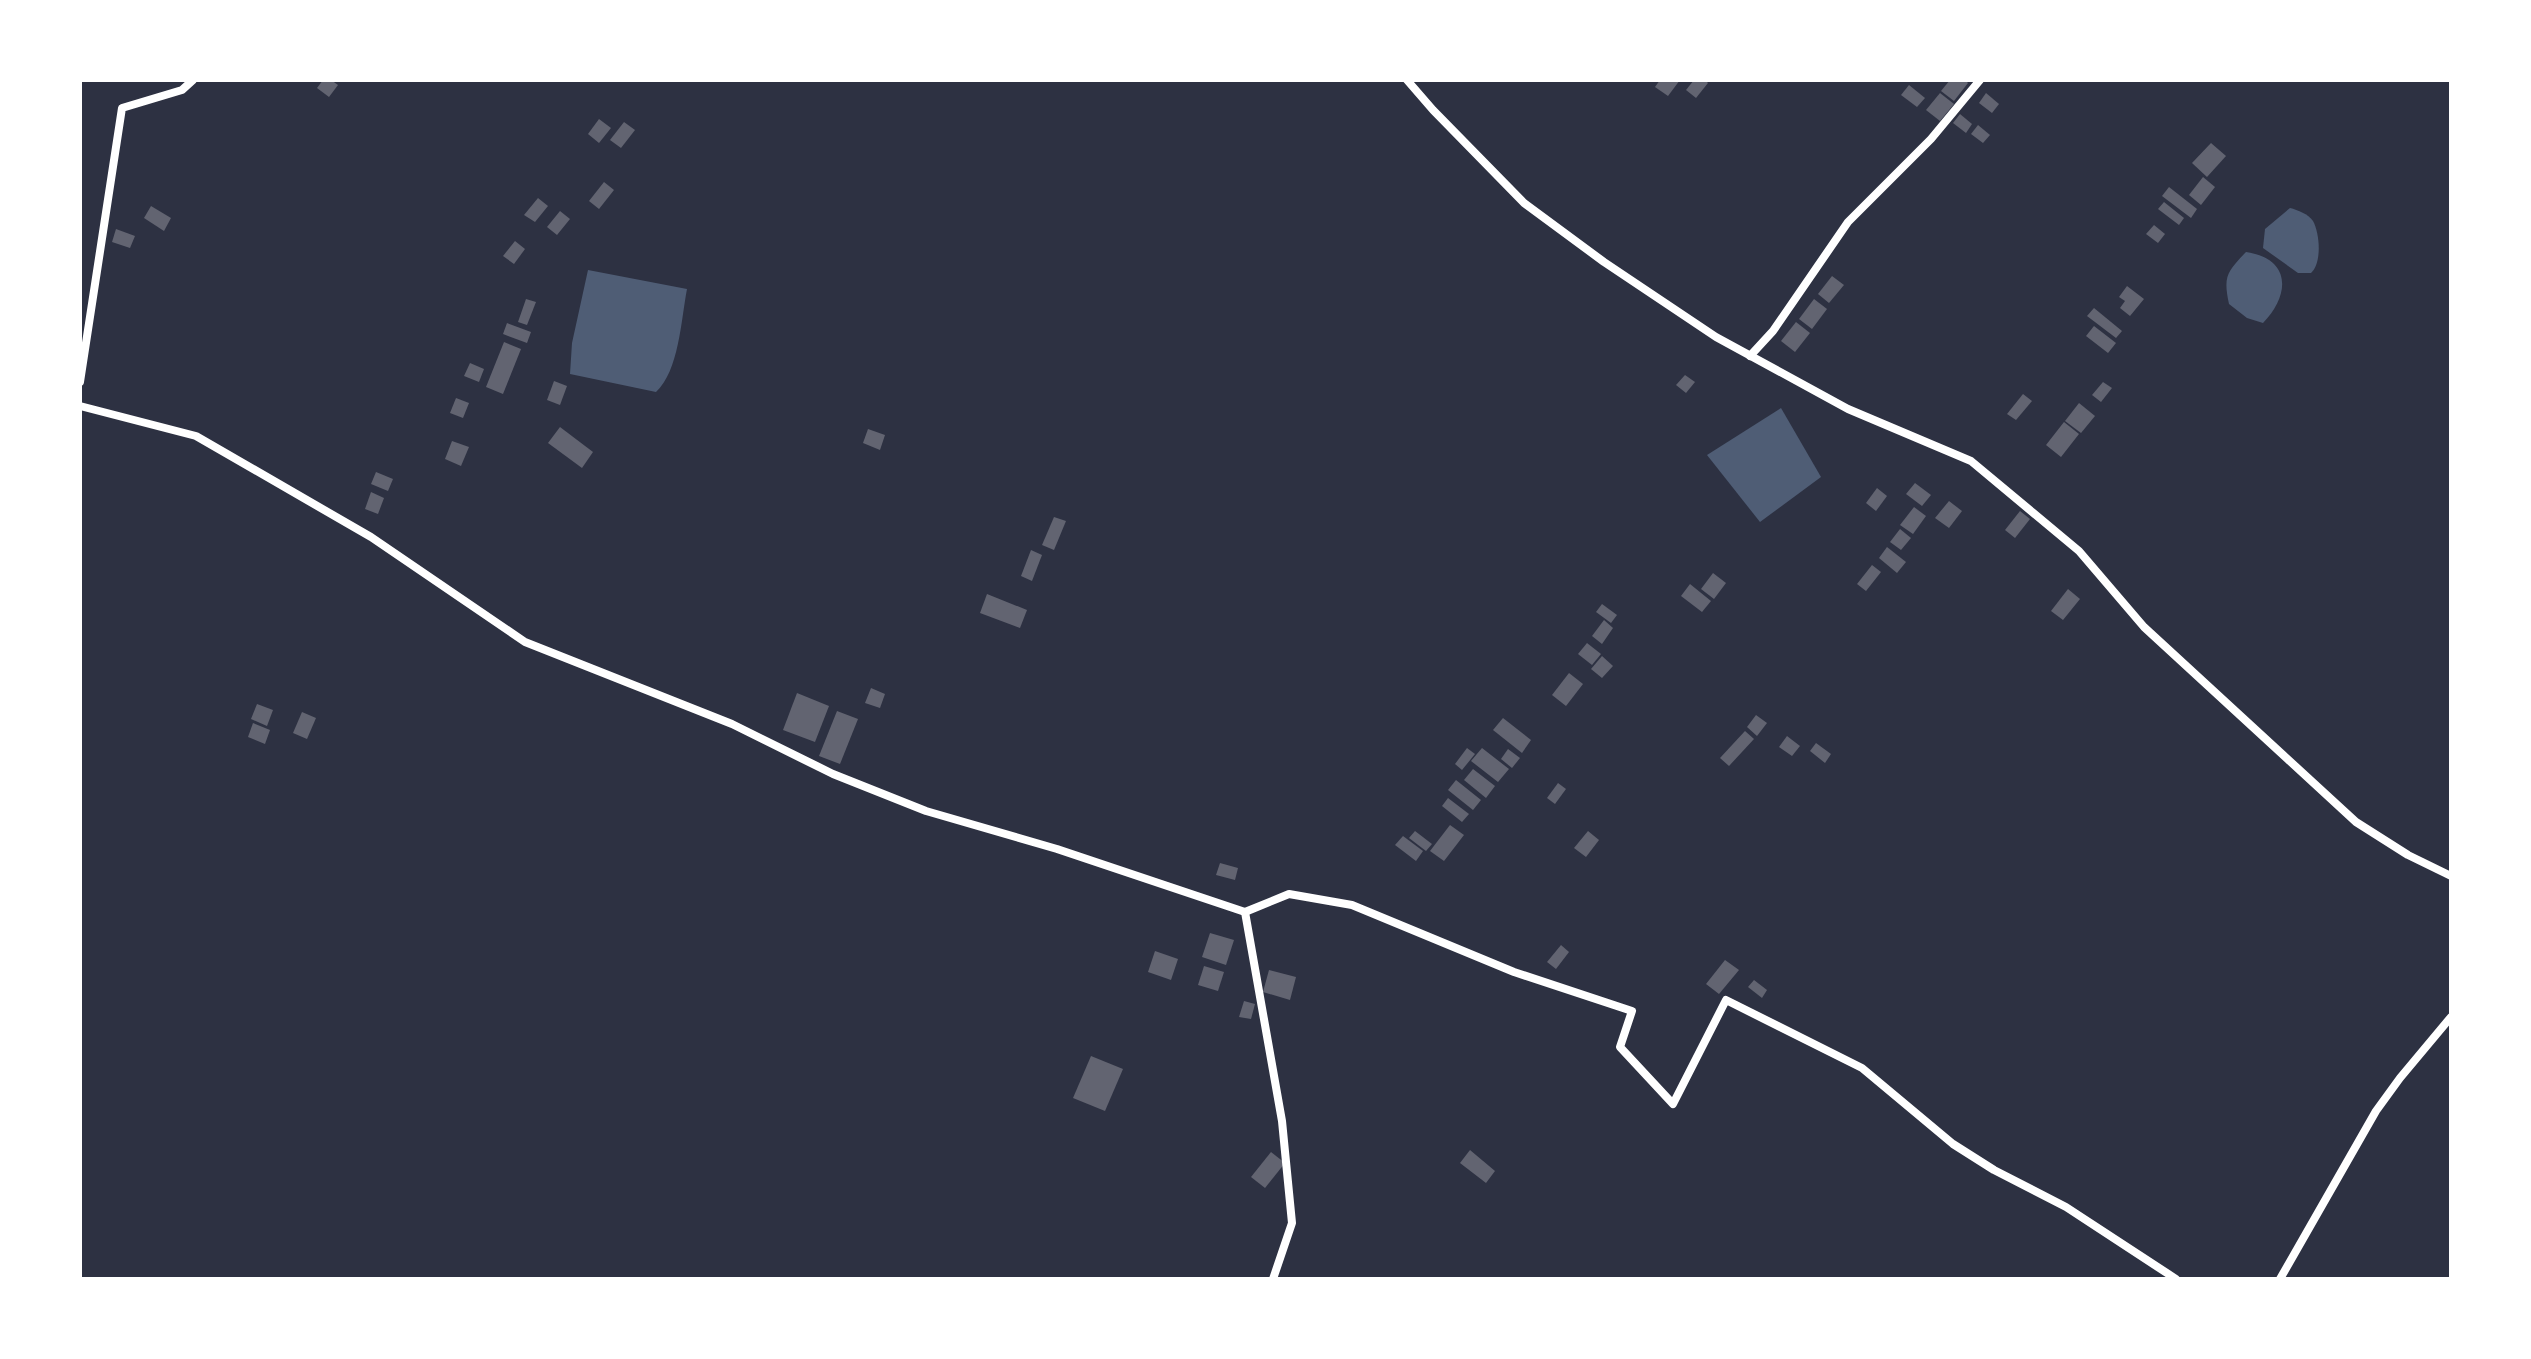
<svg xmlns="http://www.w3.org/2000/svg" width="2531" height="1359" font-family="'Times New Roman',serif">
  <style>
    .water { fill: #4f5d75 }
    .building { fill: #626471 }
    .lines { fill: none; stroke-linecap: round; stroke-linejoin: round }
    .minor { stroke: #fff; stroke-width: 8 }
  </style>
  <rect width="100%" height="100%" fill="#2d3142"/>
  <g class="water">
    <path d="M2290 208C2298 210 2308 214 2313 221 2320 234 2322 263 2311 273H2298L2263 248 2265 229Z"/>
    <path d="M2246 252C2292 259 2290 295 2263 323L2247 318 2229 304C2223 276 2227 272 2246 252Z"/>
    <path d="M588 270 687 289C681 320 679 371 656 392L570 374 572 343Z"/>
    <polygon points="1781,408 1821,477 1760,522 1707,455"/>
  </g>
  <g class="building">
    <polygon points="323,80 331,80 338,85 329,97 317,88"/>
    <polygon points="1660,80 1680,80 1668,96 1655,87"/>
    <polygon points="1694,80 1705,80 1708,83 1696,98 1686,90"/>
    <polygon points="1950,80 1965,80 1968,83 1954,101 1941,91"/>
    <polygon points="1909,85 1925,98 1917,107 1901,95"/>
    <polygon points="1940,93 1954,104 1940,121 1926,110"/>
    <polygon points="1986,93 1999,104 1992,113 1979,103"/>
    <polygon points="1960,114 1972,124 1966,133 1953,123"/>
    <polygon points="599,119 611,128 599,143 588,134"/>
    <polygon points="624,122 635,130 621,148 610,140"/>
    <polygon points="1978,125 1990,135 1983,143 1971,134"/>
    <polygon points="2211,143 2226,156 2207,177 2192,163"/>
    <polygon points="2203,177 2215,187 2201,205 2189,195"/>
    <polygon points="604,182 614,190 599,209 589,201"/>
    <polygon points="2169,187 2197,209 2191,218 2162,196"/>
    <polygon points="538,198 548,206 535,222 524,215"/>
    <polygon points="2164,202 2184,218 2179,225 2158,209"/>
    <polygon points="151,206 171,218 164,231 144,218"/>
    <polygon points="560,211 570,219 557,235 547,227"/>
    <polygon points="2154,225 2165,234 2158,243 2146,234"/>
    <polygon points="116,229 135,236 130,248 112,242"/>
    <polygon points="515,241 525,249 514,264 503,256"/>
    <polygon points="1832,276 1844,285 1829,303 1818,294"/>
    <polygon points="2127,286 2144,299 2130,316 2120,308 2125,301 2119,297"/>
    <polygon points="526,299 536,302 527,325 518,322"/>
    <polygon points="1814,299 1827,309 1812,329 1799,319"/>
    <polygon points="2094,308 2122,331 2116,338 2087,316"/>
    <polygon points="1796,322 1810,333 1795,352 1781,341"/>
    <polygon points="507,323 531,332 527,343 503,334"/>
    <polygon points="2094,326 2116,343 2108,353 2086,336"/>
    <polygon points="504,342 521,349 503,394 486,387"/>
    <polygon points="470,363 484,369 479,382 464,376"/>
    <polygon points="1685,375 1695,382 1686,393 1676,385"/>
    <polygon points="554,381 567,386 560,405 547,400"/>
    <polygon points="2103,382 2112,388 2101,402 2092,395"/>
    <polygon points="2023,394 2032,401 2016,420 2007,414"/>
    <polygon points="456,398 469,403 463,418 450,413"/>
    <polygon points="2079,403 2095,416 2081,433 2065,421"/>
    <polygon points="2064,422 2079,434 2061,457 2046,445"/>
    <polygon points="560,427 593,452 582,468 548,443"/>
    <polygon points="868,429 885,435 880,450 863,443"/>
    <polygon points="452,441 469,447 461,466 445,459"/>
    <polygon points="376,472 393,479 388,491 371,484"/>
    <polygon points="1915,483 1931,495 1922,506 1906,494"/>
    <polygon points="1877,488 1887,496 1876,511 1866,503"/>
    <polygon points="371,492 384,498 378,514 365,509"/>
    <polygon points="1949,501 1962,511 1949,528 1935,518"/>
    <polygon points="1914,507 1926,516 1913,534 1900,525"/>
    <polygon points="2020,511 2030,519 2015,538 2005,530"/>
    <polygon points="1054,517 1066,521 1054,550 1042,545"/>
    <polygon points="1900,529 1911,538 1901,550 1890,542"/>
    <polygon points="1887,547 1906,562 1897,573 1879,558"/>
    <polygon points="1031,550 1042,555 1032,581 1021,576"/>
    <polygon points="1872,565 1881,572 1866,591 1857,584"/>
    <polygon points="1713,573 1726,583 1714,599 1701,589"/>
    <polygon points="1690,584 1711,601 1702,612 1681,596"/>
    <polygon points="2068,589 2080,599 2063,620 2051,611"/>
    <polygon points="987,594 1027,610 1020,628 980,613"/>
    <polygon points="1602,604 1617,615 1611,623 1596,612"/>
    <polygon points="1604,620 1613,628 1602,644 1592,636"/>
    <polygon points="1587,643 1601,654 1592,665 1578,654"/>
    <polygon points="1602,656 1613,666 1602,678 1591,669"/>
    <polygon points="1569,673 1583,684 1566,706 1552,695"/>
    <polygon points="871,688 885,694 880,708 865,703"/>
    <polygon points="797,693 829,706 815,742 783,730"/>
    <polygon points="257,704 273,710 267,726 251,719"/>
    <polygon points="837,711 858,719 840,764 819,756"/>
    <polygon points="302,712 316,718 307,739 293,733"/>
    <polygon points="1756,715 1767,723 1757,736 1747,727"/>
    <polygon points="1503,718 1531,740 1522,753 1493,730"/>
    <polygon points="253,723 270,730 265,744 248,737"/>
    <polygon points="1745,731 1754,739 1729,766 1720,758"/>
    <polygon points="1787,736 1800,746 1792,756 1779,747"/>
    <polygon points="1816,743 1831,754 1825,763 1810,751"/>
    <polygon points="1467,748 1475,754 1462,770 1455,764"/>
    <polygon points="1482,748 1509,769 1498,782 1471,761"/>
    <polygon points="1508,749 1520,758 1512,768 1501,759"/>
    <polygon points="1473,769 1495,786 1486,798 1464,780"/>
    <polygon points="1456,780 1481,800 1473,810 1448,790"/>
    <polygon points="1558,783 1566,789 1555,804 1547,798"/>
    <polygon points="1448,798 1469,814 1462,822 1442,806"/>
    <polygon points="1450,825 1464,835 1444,861 1430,851"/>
    <polygon points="1415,831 1432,844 1426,851 1409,838"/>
    <polygon points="1588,831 1599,840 1586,857 1574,848"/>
    <polygon points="1403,836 1423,851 1416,861 1395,845"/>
    <polygon points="1220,863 1238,868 1235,880 1216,875"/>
    <polygon points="1210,933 1234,940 1226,965 1202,957"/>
    <polygon points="1561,945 1569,952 1556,969 1547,962"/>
    <polygon points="1155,951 1178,959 1171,980 1148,972"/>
    <polygon points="1725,960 1739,970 1719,994 1706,984"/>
    <polygon points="1204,966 1224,972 1218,991 1198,985"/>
    <polygon points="1269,970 1296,977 1290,1000 1263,992"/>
    <polygon points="1754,980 1767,990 1762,998 1748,987"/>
    <polygon points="1244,1001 1255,1004 1251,1019 1239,1017"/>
    <polygon points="1091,1056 1123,1069 1105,1111 1073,1098"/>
    <polygon points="1470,1150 1495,1171 1486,1183 1460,1163"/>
    <polygon points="1271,1152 1285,1163 1265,1188 1251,1177"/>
  </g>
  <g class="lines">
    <g class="minor">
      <polyline points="1407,80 1433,110 1524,203 1604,262 1716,337 1848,409 1971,461 2079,551 2144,627 2356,822 2408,855 2451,876"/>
      <polyline points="1750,356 1773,331 1848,222 1931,139 1980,80"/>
      <polyline points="80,382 122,108 182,90 193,80"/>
      <polyline points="80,406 196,436 371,537 525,642 732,724 833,774 926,811 1057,849 1245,912 1282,1121 1292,1223 1273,1279"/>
      <polyline points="1245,912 1289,894 1352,905 1514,972 1632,1011 1620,1047 1673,1104 1726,1000 1862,1068 1953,1144 1994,1170 2066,1207 2176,1279"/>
      <polyline points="2280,1279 2376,1111 2400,1078 2451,1017"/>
    </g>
  </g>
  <rect width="2531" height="1359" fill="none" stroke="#ffffff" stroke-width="164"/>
</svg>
